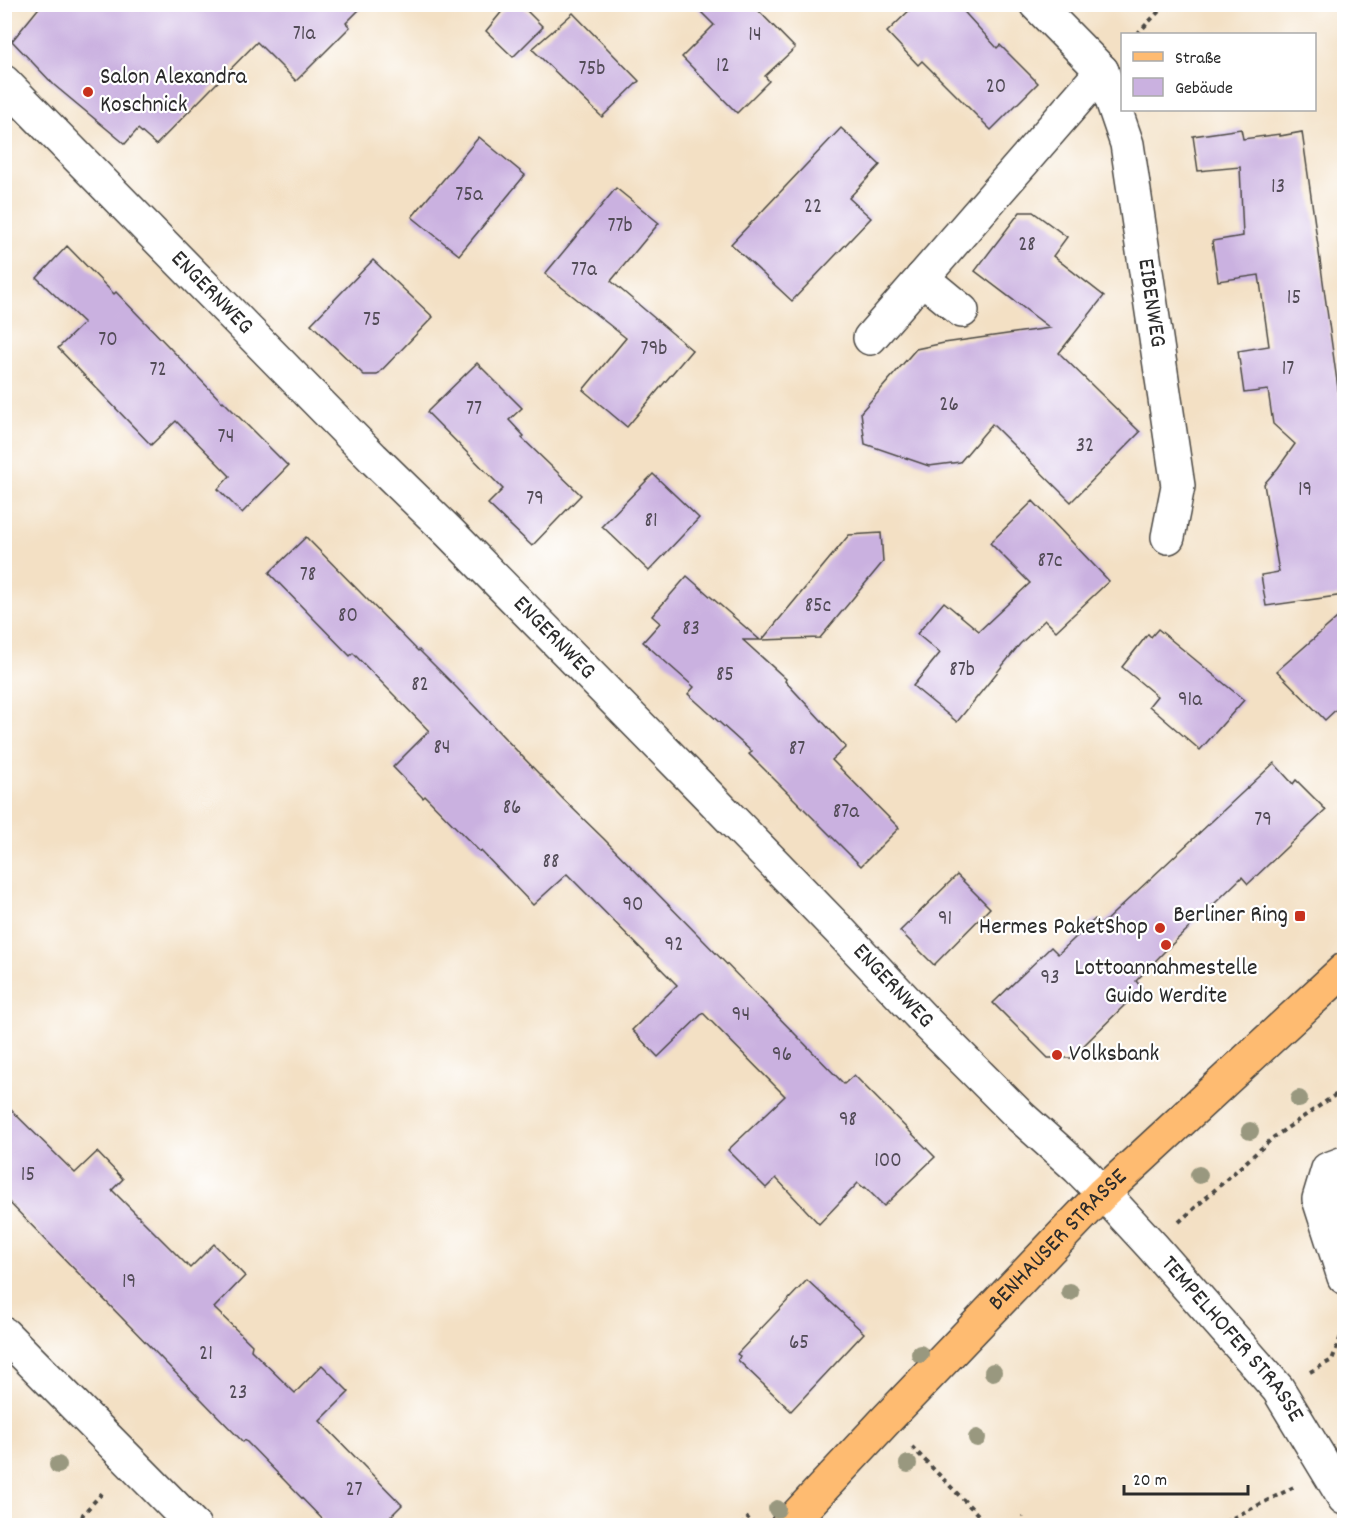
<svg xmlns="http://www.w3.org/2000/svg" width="1349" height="1530" font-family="Dekko,sans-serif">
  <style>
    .building { fill: #cab1e0 }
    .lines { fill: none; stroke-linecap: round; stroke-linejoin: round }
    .minor-casing { stroke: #494642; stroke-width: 36 }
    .major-casing { stroke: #494642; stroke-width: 36 }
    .path { stroke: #494642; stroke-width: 4; stroke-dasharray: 4.5 4.5; stroke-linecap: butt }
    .minor { stroke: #fff; stroke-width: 33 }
    .major { stroke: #febb71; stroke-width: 33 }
    .tree { fill: #99987f }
    .poi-dot { fill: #c8321e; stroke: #fff; stroke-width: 2 }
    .labels { text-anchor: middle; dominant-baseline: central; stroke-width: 4.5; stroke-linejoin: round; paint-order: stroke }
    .number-label { font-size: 21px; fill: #534c58 }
    .poi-label { font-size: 24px; fill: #2b2b2b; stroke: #fff; text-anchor: start }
    .street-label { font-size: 24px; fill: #2b2b2b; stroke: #fff }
  </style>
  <rect width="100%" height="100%" fill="#fff"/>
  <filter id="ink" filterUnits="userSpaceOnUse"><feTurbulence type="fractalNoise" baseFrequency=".0167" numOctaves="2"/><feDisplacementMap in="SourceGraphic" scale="12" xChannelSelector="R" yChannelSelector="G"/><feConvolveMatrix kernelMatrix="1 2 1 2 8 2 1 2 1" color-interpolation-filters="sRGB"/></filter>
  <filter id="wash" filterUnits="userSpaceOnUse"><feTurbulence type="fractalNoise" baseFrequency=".008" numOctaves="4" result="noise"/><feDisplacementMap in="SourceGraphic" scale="24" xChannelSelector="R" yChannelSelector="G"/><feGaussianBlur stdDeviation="1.35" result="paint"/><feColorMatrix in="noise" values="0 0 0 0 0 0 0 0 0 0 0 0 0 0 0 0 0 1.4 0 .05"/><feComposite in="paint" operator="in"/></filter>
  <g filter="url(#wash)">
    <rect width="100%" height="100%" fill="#f3e0c4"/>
    <g id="blocks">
      <g class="building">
        <polygon points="42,4 365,4 346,23 350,27 296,81 257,42 156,145 138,129 125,144 54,85 12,41"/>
        <polygon points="508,4 520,4 543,27 513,57 486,31"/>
        <polygon points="693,4 752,4 795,48 765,76 769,81 737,113 682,57 714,25"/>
        <polygon points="916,4 957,4 997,48 1000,45 1038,83 991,130 922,61 918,65 887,32"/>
        <polygon points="573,13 639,81 602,117 532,49"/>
        <polygon points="841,128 880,165 849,198 871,218 792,301 731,244"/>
        <polygon points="1241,129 1243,139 1280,134 1280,136 1302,132 1344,431 1344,595 1266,606 1261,575 1279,572 1264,484 1278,468 1295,444 1273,424 1268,390 1244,393 1238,351 1269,346 1259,275 1218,281 1212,241 1243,236 1240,167 1198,171 1193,136"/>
        <polygon points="479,137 525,175 459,255 412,217"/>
        <polygon points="616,188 659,223 611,281 692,350 627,427 583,390 626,338 545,274"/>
        <polygon points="1020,212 1033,212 1067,237 1053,256 1104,296 1059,353 1140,432 1071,502 992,424 960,462 929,466 865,444 861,412 916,349 944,343 1050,328 975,271"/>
        <polygon points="67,246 114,294 116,292 222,402 223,401 288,466 242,513 218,489 230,476 176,421 151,445 58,348 84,323 37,278"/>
        <polygon points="373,260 433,317 377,375 364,375 311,324"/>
        <polygon points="477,363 522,408 509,420 524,436 522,438 581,495 532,546 488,504 503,489 427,412"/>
        <polygon points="653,474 699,518 649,571 602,526"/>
        <polygon points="1033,501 1109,581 1056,631 1045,620 1020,644 957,722 913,686 940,653 917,634 944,602 979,631 1030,583 990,543"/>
        <polygon points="881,533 883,562 820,638 762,640 849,535"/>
        <polygon points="306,537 418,651 419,650 457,688 563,799 604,839 844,1084 854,1075 935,1157 884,1206 865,1187 864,1188 858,1183 819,1224 776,1178 766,1188 728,1150 785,1096 703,1013 658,1057 632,1030 677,985 567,874 533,905 481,851 480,852 425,796 423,798 393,767 429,731 353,653 350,656 269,573"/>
        <polygon points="687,576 760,640 743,640 786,679 785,681 846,747 832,760 899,828 861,866 749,754 752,752 688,694 694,687 643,642 660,623 652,616"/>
        <polygon points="1344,612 1344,702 1325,720 1277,671"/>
        <polygon points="1158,629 1244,700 1200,750 1149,706 1157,696 1122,667 1148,634 1151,637"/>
        <polygon points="1274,763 1293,784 1296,780 1326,810 1248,884 1242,877 1164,952 1136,981 1142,988 1071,1058 1048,1058 993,1003 1051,947 1058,954 1095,919 1101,925"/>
        <polygon points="957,875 990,908 934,965 900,931"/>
        <polygon points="4,1103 75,1173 97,1152 123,1179 112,1190 190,1268 214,1244 245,1276 214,1308 252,1345 251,1350 295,1393 322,1365 349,1392 320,1421 402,1505 381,1526 329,1526 245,1440 243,1442 4,1197"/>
        <polygon points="807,1280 864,1333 791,1411 738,1360 740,1356 737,1354"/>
      </g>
    </g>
  </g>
  <g filter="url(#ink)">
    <use href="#blocks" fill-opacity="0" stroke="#494642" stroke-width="1.5"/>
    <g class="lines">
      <defs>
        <g id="minor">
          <path id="s1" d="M1036 4 1102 71 1127 144 1178 486 1168 537"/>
          <path id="s2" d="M4 82 373 458 449 532 701 788 838 929 926 1022 1021 1117 1078 1168 1103 1193 1152 1246 1278 1389 1344 1498"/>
          <polyline points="922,278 962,311"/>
          <polyline points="870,338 1102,71"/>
          <polyline points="1344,1163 1328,1169 1319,1199 1344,1277"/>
          <polyline points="4,1334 194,1526"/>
        </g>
        <g id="major">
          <path id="s3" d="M787 1526 886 1420 1103 1193 1344 970"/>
        </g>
      </defs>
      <use href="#minor" class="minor-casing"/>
      <use href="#major" class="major-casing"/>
      <g class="path">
        <polyline points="1137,34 1166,4"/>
        <polyline points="1179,1222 1274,1137 1344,1089"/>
        <polyline points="1310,1372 1332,1360 1344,1328"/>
        <polyline points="912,1447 989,1526"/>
        <polyline points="80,1526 83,1514 105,1490"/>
        <polyline points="741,1526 749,1517"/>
        <polyline points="1020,1526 1023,1517"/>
        <polyline points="1217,1526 1294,1487"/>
      </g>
      <use href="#minor" class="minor"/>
      <use href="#major" class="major"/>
    </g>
    <g class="tree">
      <circle cx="1299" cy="1099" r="9"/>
      <circle cx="1250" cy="1131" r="9"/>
      <circle cx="1199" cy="1175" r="9"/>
      <circle cx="1070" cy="1292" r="9"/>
      <circle cx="920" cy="1354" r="9"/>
      <circle cx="993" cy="1372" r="9"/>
      <circle cx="977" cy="1438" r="9"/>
      <circle cx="908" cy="1464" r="9"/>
      <circle cx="58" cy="1465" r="9"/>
      <circle cx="777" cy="1509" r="9"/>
    </g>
  </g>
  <g class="poi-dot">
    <circle cx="88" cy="92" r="6"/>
    <rect x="1294" y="910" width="12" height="12" rx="3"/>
    <circle cx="1160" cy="928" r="6"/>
    <circle cx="1166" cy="945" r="6"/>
    <circle cx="1057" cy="1055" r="6"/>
  </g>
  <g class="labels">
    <g class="number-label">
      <text x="304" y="35">71a</text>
      <text x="755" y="36">14</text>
      <text x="723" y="67">12</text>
      <text x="592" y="70">75b</text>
      <text x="996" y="88">20</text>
      <text x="1278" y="188">13</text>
      <text x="469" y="196">75a</text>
      <text x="813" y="208">22</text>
      <text x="620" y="227">77b</text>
      <text x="1027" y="246">28</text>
      <text x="584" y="271">77a</text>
      <text x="1294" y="299">15</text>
      <text x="372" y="321">75</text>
      <text x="108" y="341">70</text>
      <text x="654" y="350">79b</text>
      <text x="1288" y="370">17</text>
      <text x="158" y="371">72</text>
      <text x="949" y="406">26</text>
      <text x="474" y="410">77</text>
      <text x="226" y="438">74</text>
      <text x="1085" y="447">32</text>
      <text x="1305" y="491">19</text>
      <text x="535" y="500">79</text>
      <text x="651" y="522">81</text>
      <text x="1050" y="562">87c</text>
      <text x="308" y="576">78</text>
      <text x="818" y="607">85c</text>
      <text x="348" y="617">80</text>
      <text x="691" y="630">83</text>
      <text x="962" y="671">87b</text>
      <text x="725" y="676">85</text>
      <text x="420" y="686">82</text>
      <text x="1190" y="701">91a</text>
      <text x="442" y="749">84</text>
      <text x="797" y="750">87</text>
      <text x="512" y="809">86</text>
      <text x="846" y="813">87a</text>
      <text x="1263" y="821">79</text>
      <text x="551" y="863">88</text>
      <text x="633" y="906">90</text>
      <text x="945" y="920">91</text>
      <text x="674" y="946">92</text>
      <text x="1050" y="979">93</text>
      <text x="741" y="1016">94</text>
      <text x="782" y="1056">96</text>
      <text x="848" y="1121">98</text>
      <text x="888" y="1162">100</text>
      <text x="28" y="1176">15</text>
      <text x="129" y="1283">19</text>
      <text x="799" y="1344">65</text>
      <text x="206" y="1355">21</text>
      <text x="238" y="1394">23</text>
      <text x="354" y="1491">27</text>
    </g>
    <g class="poi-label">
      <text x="100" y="78">Salon Alexandra<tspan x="100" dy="28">Koschnick</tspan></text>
      <text x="1288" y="916" text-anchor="end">Berliner Ring</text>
      <text x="1148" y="928" text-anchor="end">Hermes PaketShop</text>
      <text x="1166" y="969" text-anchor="middle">Lottoannahmestelle<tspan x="1166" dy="28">Guido Werdite</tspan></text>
      <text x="1069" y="1055">Volksbank</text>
    </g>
    <g class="street-label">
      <text stroke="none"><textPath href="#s2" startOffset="296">ENGERNWEG</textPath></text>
      <text stroke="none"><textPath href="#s1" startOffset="332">EIBENWEG</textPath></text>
      <text stroke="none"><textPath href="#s2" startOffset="782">ENGERNWEG</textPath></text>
      <text stroke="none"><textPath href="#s2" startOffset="1268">ENGERNWEG</textPath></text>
      <text stroke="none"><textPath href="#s3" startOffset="394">BENHAUSER STRASSE</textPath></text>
      <text stroke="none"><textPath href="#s2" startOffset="1758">TEMPELHOFER STRASSE</textPath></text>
    </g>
  </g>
  <rect width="1349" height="1530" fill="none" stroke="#fff" stroke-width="24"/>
  <rect x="1121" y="33" width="195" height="78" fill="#ffffff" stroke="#aaaaaa" stroke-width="1.5"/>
  <rect x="1133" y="52" width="30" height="9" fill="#febb71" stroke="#aaaaaa" stroke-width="1.5"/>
  <text x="1175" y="63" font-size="18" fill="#2b2b2b">Straße</text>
  <rect x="1133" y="78" width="30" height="18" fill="#cab1e0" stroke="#aaaaaa" stroke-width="1.5"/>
  <text x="1175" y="93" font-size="18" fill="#2b2b2b">Gebäude</text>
  <path d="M1124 1485v9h124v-9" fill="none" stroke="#2b2b2b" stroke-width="3"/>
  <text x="1133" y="1485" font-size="18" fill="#2b2b2b" stroke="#ffffff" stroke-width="4.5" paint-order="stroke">20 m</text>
</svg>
